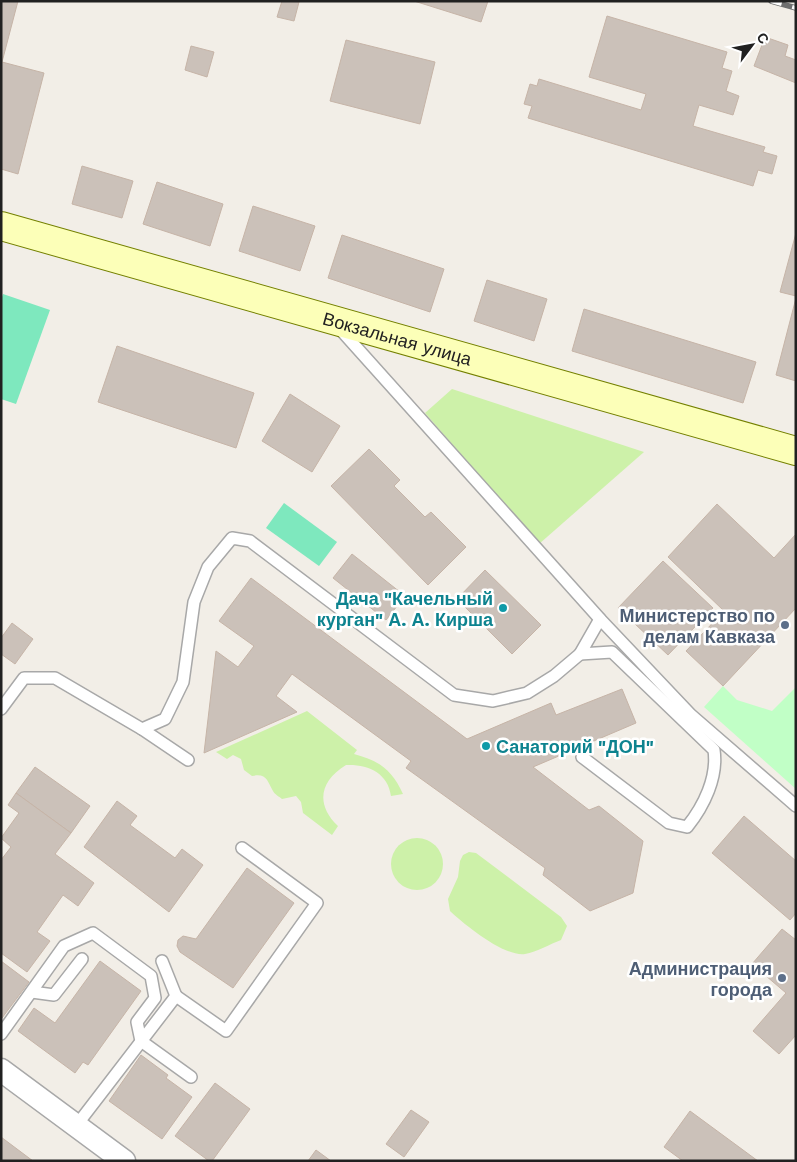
<svg xmlns="http://www.w3.org/2000/svg" width="797" height="1162" font-family="'Work Sans',sans-serif">
  <style>
    .grass { fill: #cdf1a9 }
    .park { fill: #c1ffc6 }
    .pitch { fill: #7ee8be }
    .building { fill: #cbc1b9; stroke: #c6b4a7 }
    .lines { fill: none; stroke-linecap: round; stroke-linejoin: round }
    .lane-casing { stroke: #a8a8a8; stroke-width: 14 }
    .street-casing { stroke: #a8a8a8; stroke-width: 25 }
    .secondary-casing { stroke: #748000; stroke-width: 30 }
    .lane { stroke: #fff; stroke-width: 11 }
    .street { stroke: #fff; stroke-width: 22 }
    .secondary { stroke: #fcffb8; stroke-width: 28 }
    .rail-casing { stroke: #6f6f6f; stroke-width: 5.5 }
    .rail { stroke: #fff; stroke-width: 4; stroke-dasharray: 11; stroke-linecap: butt }
    .culture-dot { fill: #0f9aa8; stroke: #fff; stroke-width: 2 }
    .service-dot { fill: #5c6f8a; stroke: #fff; stroke-width: 2 }
    .labels { text-anchor: middle; dominant-baseline: central; stroke-width: 5; stroke-linejoin: round; paint-order: stroke }
    .street-label { font-size: 18px; fill: #212121; stroke: #fff }
    .culture-label { font-size: 18px; font-weight: bold; fill: #0d838f; stroke: #fff; text-anchor: end }
    .service-label { font-size: 18px; font-weight: bold; fill: #4e5e75; stroke: #fff; text-anchor: end }
  </style>
  <rect width="100%" height="100%" fill="#f2eee7"/>
  <g class="grass">
    <polygon points="452,389 644,452 539,544 425,413"/>
    <path d="M307 711 357 750 354 754C380 761 392 770 403 794L391 796C388 773 368 764 346 765 320 781 315 804 338 826L332 835 303 813 301 802 296 796 282 799C280 797 274 794 273 791 267 781 267 773 252 776L244 770 241 759 233 755 227 759 216 752Z"/>
    <circle cx="417" cy="864" r="26"/>
    <path d="M469 852 476 853 561 917 567 926 561 940C550 944 537 952 525 954 504 957 465 925 450 911L448 899 458 877 460 861 463 855Z"/>
  </g>
  <polygon class="park" points="723,686 737,700 772,711 796,687 796,789 704,707"/>
  <g class="pitch">
    <polygon points="3,294 50,310 16,404 1,399 1,300"/>
    <polygon points="284,503 337,542 319,566 266,528"/>
  </g>
  <g class="building">
    <polygon points="1,1 18,1 2,62 44,73 18,174 1,169"/>
    <polygon points="282,1 299,2 294,21 277,17"/>
    <polygon points="414,1 488,1 481,22"/>
    <polygon points="607,16 727,52 722,68 732,71 726,91 739,96 733,115 699,105 693,126 765,147 763,152 777,156 772,174 758,170 753,186 528,118 532,106 524,104 530,84 537,86 539,79 641,110 646,94 589,77"/>
    <polygon points="765,37 788,45 785,56 796,60 796,83 754,66"/>
    <polygon points="346,40 435,62 420,124 330,101"/>
    <polygon points="191,46 214,52 207,77 185,70"/>
    <polygon points="82,166 133,181 122,218 72,204"/>
    <polygon points="157,182 223,204 210,246 143,224"/>
    <polygon points="253,206 315,226 300,271 239,251"/>
    <polygon points="796,233 796,296 780,292"/>
    <polygon points="342,235 444,269 430,312 328,278"/>
    <polygon points="487,280 547,299 534,341 474,321"/>
    <polygon points="796,298 796,381 776,375"/>
    <polygon points="584,309 756,362 743,403 572,351"/>
    <polygon points="117,346 254,393 236,448 98,402"/>
    <polygon points="290,394 340,426 312,472 262,441"/>
    <polygon points="369,449 400,480 394,486 425,517 431,512 466,547 428,585 331,486"/>
    <polygon points="717,504 774,558 796,534 796,608 723,686 686,651 724,611 668,557"/>
    <polygon points="352,554 405,596 386,620 333,578"/>
    <polygon points="663,561 713,608 668,655 618,608"/>
    <polygon points="485,570 541,625 512,654 457,599"/>
    <polygon points="251,578 467,739 551,703 556,715 622,689 636,723 533,767 589,810 599,806 643,841 633,893 590,911 543,875 545,868 406,768 411,761 292,674 276,696 297,712 204,753 216,651 238,667 254,646 219,621"/>
    <polygon points="12,623 33,639 15,664 1,654 1,638"/>
    <polygon points="35,767 90,806 71,833 16,793"/>
    <polygon points="16,793 71,833 55,854 94,883 78,906 63,895 37,932 50,941 27,972 1,953 1,860 11,847 1,838 19,813 8,805"/>
    <polygon points="117,801 137,816 130,825 175,858 182,849 203,865 169,912 84,847"/>
    <polygon points="744,816 796,861 796,913 790,920 712,853"/>
    <polygon points="247,868 294,903 233,988 180,952 177,946 178,940 183,936 196,939"/>
    <polygon points="782,929 796,940 796,1035 779,1054 753,1031 786,993 752,964"/>
    <polygon points="1,961 29,982 2,1018 1,1018"/>
    <polygon points="100,961 141,991 88,1065 83,1062 75,1073 18,1031 34,1008 55,1023"/>
    <polygon points="141,1055 168,1075 166,1078 192,1097 162,1139 109,1101"/>
    <polygon points="215,1083 250,1109 212,1161 209,1161 175,1136"/>
    <polygon points="411,1110 429,1122 404,1157 386,1144"/>
    <polygon points="690,1111 758,1161 683,1161 664,1147"/>
    <polygon points="1,1137 33,1161 1,1161"/>
    <polygon points="316,1150 331,1161 308,1161"/>
  </g>
  <g class="lines">
    <defs>
      <g id="lane">
        <polyline points="340,329 600,619 691,715 796,806"/>
        <path d="M580 654 612 652 714 750C718 777 704 806 687 827L669 823 582 757"/>
        <polyline points="1,709 24,678 55,678 142,729 188,760"/>
        <polyline points="142,729 165,719 183,682 194,602 208,567 232,538 250,541 454,695 493,701 527,693 554,676 580,654 600,619"/>
        <polyline points="162,961 176,996"/>
        <polyline points="32,992 54,995 82,959"/>
        <polyline points="1,1034 64,946 93,933 151,976 155,998 137,1022 141,1041 191,1077"/>
        <polyline points="76,1126 176,996 226,1031 317,903 242,848"/>
      </g>
      <polyline id="street" points="1,1070 124,1161"/>
      <g id="secondary">
        <path id="s1" d="M1 226 796 451"/>
      </g>
    </defs>
    <use href="#lane" class="lane-casing"/>
    <use href="#street" class="street-casing"/>
    <use href="#secondary" class="secondary-casing"/>
    <use href="#lane" class="lane"/>
    <use href="#street" class="street"/>
    <use href="#secondary" class="secondary"/>
    <defs>
      <polyline id="rail" points="771,1 796,8"/>
    </defs>
    <use href="#rail" class="rail-casing"/>
    <use href="#rail" class="rail"/>
  </g>
  <g class="culture-dot">
    <circle cx="503" cy="608" r="5"/>
    <circle cx="486" cy="746" r="5"/>
  </g>
  <g class="service-dot">
    <circle cx="785" cy="625" r="5"/>
    <circle cx="782" cy="978" r="5"/>
  </g>
  <g class="labels">
    <g class="street-label">
      <text stroke="none"><textPath href="#s1" startOffset="412">Вокзальная улица</textPath></text>
    </g>
    <g class="culture-label">
      <text x="493" y="598">Дача "Качельный<tspan x="493" dy="21">курган" А. А. Кирша</tspan></text>
      <text x="496" y="746" text-anchor="start">Санаторий "ДОН"</text>
    </g>
    <g class="service-label">
      <text x="775" y="615">Министерство по<tspan x="775" dy="21">делам Кавказа</tspan></text>
      <text x="772" y="968">Администрация<tspan x="772" dy="21">города</tspan></text>
    </g>
  </g>
  <rect width="797" height="1162" fill="none" stroke="#212121" stroke-width="5"/>
  <g transform="translate(752 45) rotate(58)" stroke="#ffffff" stroke-width="4" paint-order="stroke">
  <path d="M0-4L9 19L0 12L-9 19Z" fill="#212121"/>
  <text y="-8" font-size="14" font-weight="bold" text-anchor="middle" fill="#212121">С</text>
  </g>
</svg>
